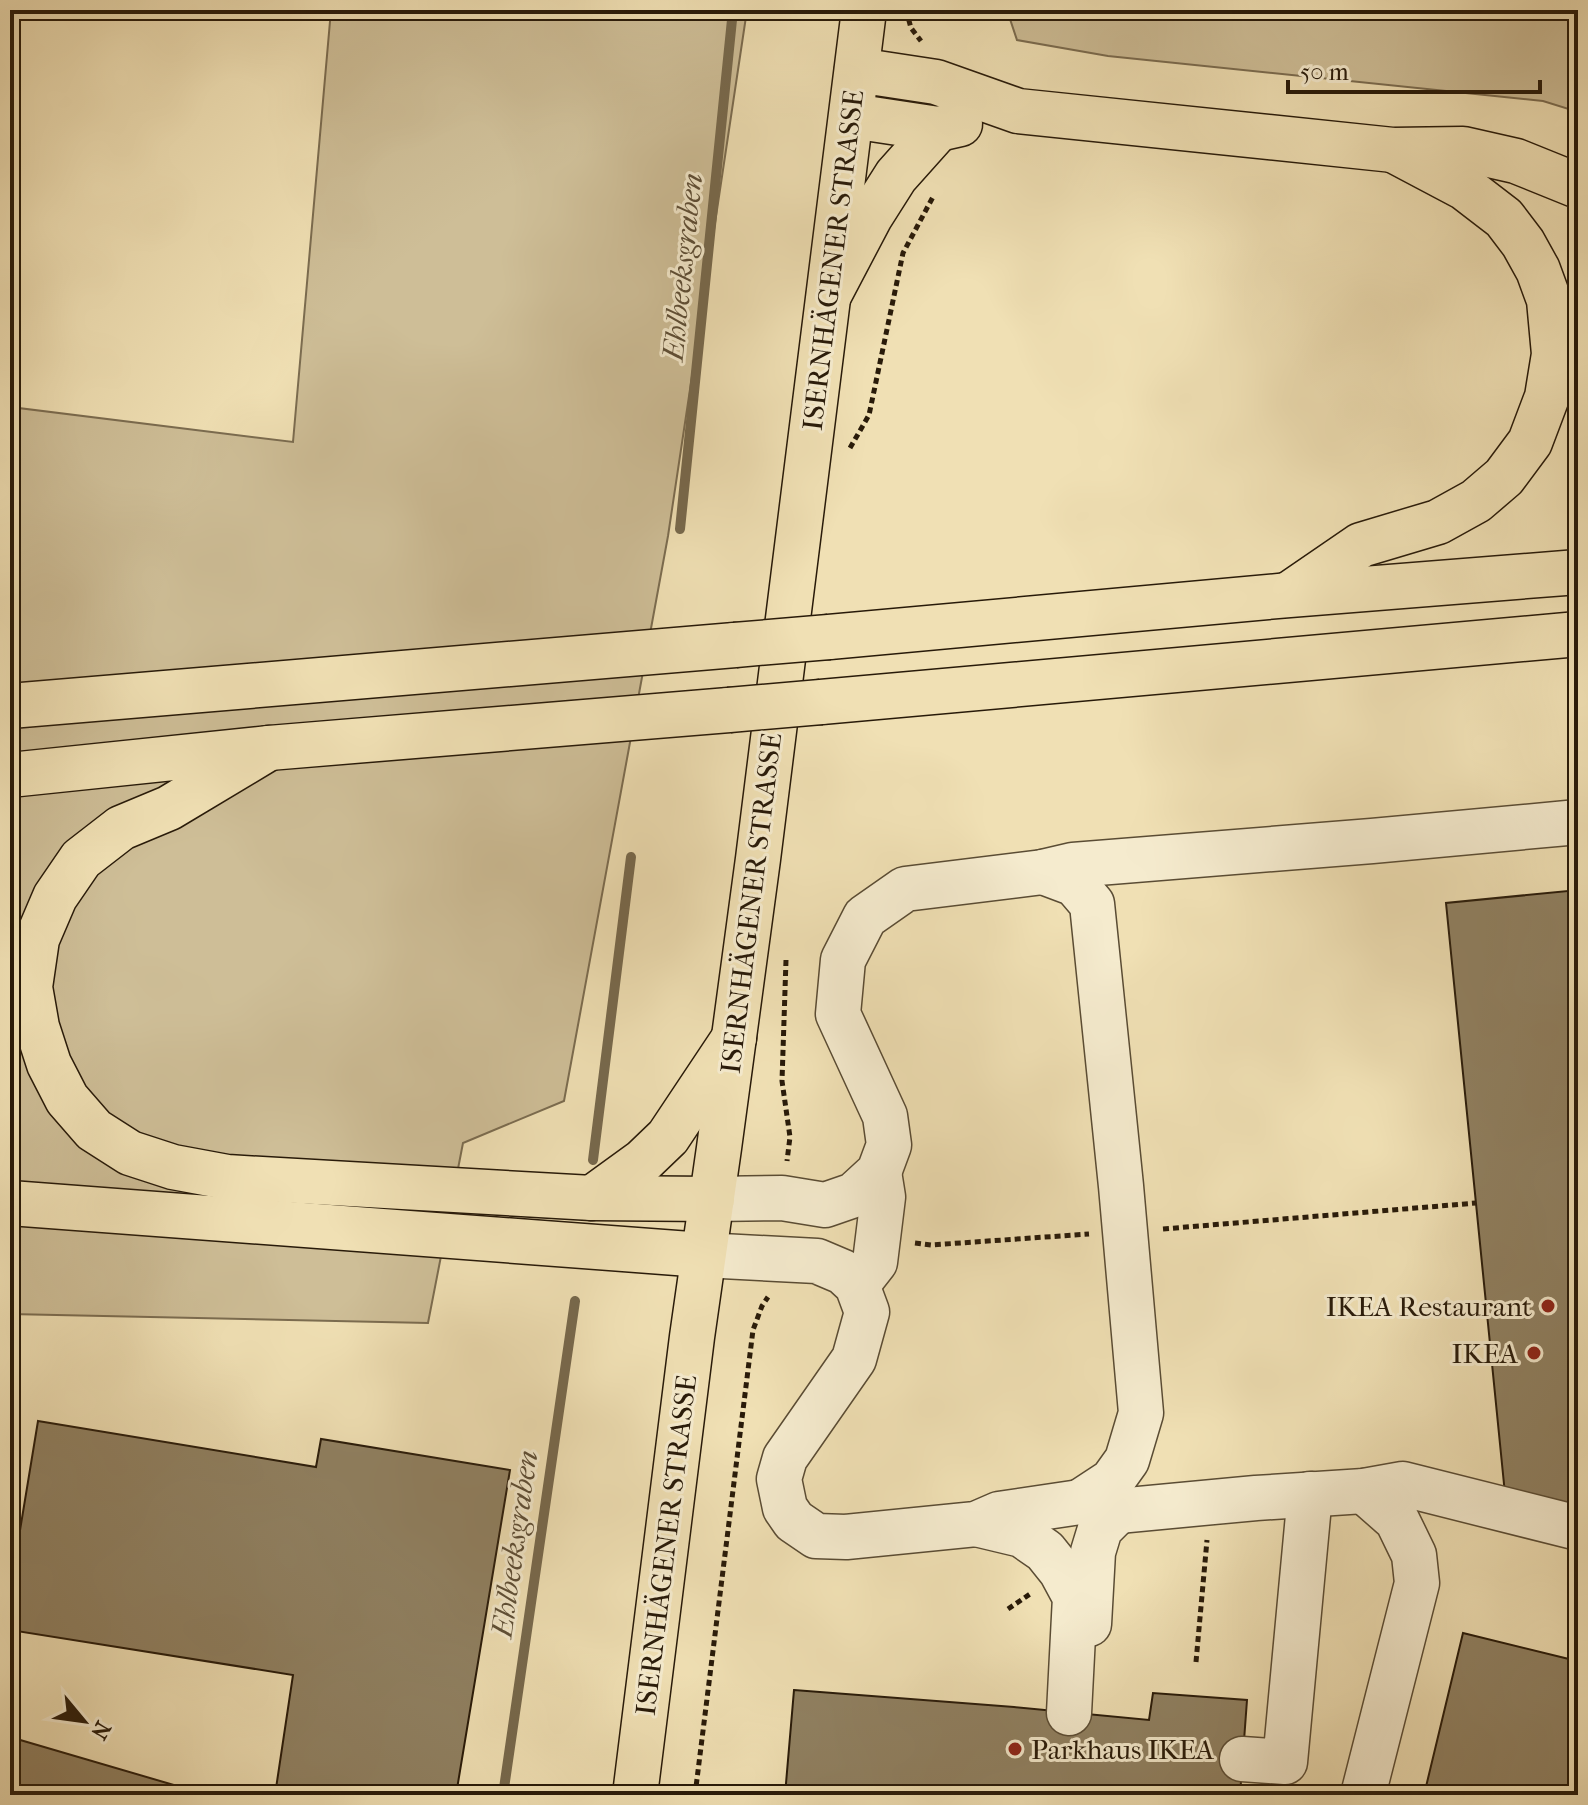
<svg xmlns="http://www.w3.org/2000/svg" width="1588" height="1805" font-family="'IM FELL French Canon',serif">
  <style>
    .green { fill: #cebe97; stroke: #7b6c50; stroke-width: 2 }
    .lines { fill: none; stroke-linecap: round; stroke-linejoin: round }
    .stream { stroke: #77694d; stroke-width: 10 }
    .building { fill: #908162; stroke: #281a09; stroke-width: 2 }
    .minor-casing { stroke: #5a4c34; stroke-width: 47 }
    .major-casing { stroke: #281a09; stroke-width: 47 }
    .highway-casing { stroke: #281a09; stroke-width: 47 }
    .path { stroke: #281a09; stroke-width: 5; stroke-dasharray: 6 4; stroke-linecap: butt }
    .minor { stroke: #f5ebce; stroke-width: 44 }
    .major { stroke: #f0e0b4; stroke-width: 44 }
    .highway { stroke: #f0e0b4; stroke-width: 44 }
    .highway-bridge-casing { stroke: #281a09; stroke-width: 47; stroke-linecap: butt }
    .highway-bridge { stroke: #f0e0b4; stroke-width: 44 }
    .poi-dot { fill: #8f2418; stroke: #f5ebce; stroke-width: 3 }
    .labels { text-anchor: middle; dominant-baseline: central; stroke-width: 6; stroke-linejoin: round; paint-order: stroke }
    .street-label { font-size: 28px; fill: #281a09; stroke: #f5ebce }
    .poi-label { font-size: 28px; fill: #281a09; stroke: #f5ebce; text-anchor: end }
    .water-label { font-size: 30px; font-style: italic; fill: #5d4e36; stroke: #f5ebce }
  </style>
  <rect width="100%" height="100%" fill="#f0e0b4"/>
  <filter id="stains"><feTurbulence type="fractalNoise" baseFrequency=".0025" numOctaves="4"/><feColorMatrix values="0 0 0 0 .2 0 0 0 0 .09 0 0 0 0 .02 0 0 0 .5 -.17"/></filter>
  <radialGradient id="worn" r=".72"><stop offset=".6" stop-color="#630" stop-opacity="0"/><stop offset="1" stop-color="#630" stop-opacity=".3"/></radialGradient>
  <g class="green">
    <polygon points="331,10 747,10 668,536 564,1101 463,1143 428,1323 10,1314 10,407 293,442"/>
    <polygon points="1007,10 1578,10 1578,112 1543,101 1108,56 1017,40"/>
  </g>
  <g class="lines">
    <g class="stream">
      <polyline points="680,529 733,10"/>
      <polyline points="593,1160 631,857"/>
      <polyline points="503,1795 575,1301"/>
    </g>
  </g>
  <g class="building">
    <polygon points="1578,890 1578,1521 1506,1504 1446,903"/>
    <polygon points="38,1421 316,1467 321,1439 510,1470 456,1795 275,1795 293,1675 10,1630 10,1591"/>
    <polygon points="1463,1633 1573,1660 1575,1649 1578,1649 1578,1795 1424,1795"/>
    <polygon points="794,1690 1014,1707 1149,1720 1153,1693 1247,1700 1240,1795 785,1795"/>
    <polygon points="10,1737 208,1795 10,1795"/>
  </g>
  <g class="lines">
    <defs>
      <g id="minor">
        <polyline points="1043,872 1075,884 1092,904 1121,1186 1141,1413 1127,1460 1112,1481 1080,1502"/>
        <polyline points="712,1199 782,1198 825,1205 854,1195 879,1172 889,1145 885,1116 838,1014 843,960 865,917 905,889 1043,872 1073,865 1372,841 1578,822"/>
        <polyline points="703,1255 817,1261 843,1272 857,1285 867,1312 854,1359 785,1458 779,1479 785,1508 794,1521 816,1536 846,1537 976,1524 999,1514 1080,1502 1118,1511 1256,1498 1364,1491 1403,1484 1578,1528"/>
        <polyline points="857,1285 875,1262 883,1197 879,1172"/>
        <polyline points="976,1524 1022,1535 1045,1551 1061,1571 1075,1597 1069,1713"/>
        <polyline points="1089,1624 1093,1552 1100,1529 1118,1511"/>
        <polyline points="1242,1759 1285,1762 1310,1494"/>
        <polyline points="1363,1795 1417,1583 1414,1555 1397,1520 1364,1491"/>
      </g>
      <polyline id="major" points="635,1795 692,1337 719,1148 758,859 864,10"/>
      <g id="highway">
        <polyline points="857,70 936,82 1018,111 1393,150 1463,149 1516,161 1578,186"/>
        <polyline points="852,116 938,129 960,124"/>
        <polyline points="829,295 870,217 896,176 938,129"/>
        <polyline points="1291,593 1361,545 1438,522 1476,501 1504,477 1530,442 1547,397 1554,354 1549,300 1538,270 1523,243 1504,218 1465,188 1397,152"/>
        <polyline points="829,637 1289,595 1578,572"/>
        <polyline points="821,702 1578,634"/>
        <polyline points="10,706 735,645"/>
        <polyline points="269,748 169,808 121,828 81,859 55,897 37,939 30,987 37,1027 49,1064 67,1099 94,1130 130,1153 173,1167 227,1177 592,1198 712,1199"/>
        <polyline points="10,775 269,748 729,710"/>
        <polyline points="592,1198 643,1161 668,1137 734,1038"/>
        <polyline points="10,1203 703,1255"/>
      </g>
    </defs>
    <use href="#minor" class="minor-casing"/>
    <use href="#major" class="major-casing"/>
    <use href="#highway" class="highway-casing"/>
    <g class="path">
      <polyline points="906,10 911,28 921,41"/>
      <polyline points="850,448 869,415 903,253 934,195"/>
      <polyline points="786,960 782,1081 790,1137 787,1161"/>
      <polyline points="1163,1229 1476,1203"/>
      <polyline points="915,1243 931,1245 1089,1234"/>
      <polyline points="1008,1609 1030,1594"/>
      <polyline points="1196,1662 1207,1540"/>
      <polyline points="695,1795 753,1330 762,1306 768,1297"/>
    </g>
    <use href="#minor" class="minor"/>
    <use href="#major" class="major"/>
    <use href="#highway" class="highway"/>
    <defs>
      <g id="highway-bridge">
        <polyline points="735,645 829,637"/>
        <polyline points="729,710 821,702"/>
      </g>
    </defs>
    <use href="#highway-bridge" class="highway-bridge-casing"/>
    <use href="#highway-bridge" class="highway-bridge"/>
  </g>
  <g class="poi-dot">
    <circle cx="1548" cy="1306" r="8"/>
    <circle cx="1534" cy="1353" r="8"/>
    <circle cx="1015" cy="1749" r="8"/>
  </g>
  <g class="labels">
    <g class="street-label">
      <text transform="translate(833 260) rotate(-83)">ISERNHÄGENER STRASSE</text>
      <text transform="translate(751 903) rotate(-83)">ISERNHÄGENER STRASSE</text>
      <text transform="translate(666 1545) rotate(-83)">ISERNHÄGENER STRASSE</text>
    </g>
    <g class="poi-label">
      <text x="1532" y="1306">IKEA Restaurant</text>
      <text x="1518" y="1353">IKEA</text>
      <text x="1031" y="1749" text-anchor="start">Parkhaus IKEA</text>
    </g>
    <g class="water-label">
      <text transform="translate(683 267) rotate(-84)">Ehlbeeksgraben</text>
      <text transform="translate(515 1544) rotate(-82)">Ehlbeeksgraben</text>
    </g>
  </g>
  <rect width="1588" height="1805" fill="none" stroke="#f0e0b4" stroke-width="40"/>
  <rect x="12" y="12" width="1564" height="1781" fill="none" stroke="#281a09" stroke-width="4"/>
  <rect x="20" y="20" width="1548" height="1765" fill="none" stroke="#281a09" stroke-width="2"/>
  <g transform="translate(84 1721) rotate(119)" stroke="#f5ebce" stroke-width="6" paint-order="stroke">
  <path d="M0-6L14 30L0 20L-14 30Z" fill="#281a09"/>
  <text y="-12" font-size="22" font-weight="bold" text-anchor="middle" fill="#281a09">N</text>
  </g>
  <path d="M1288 80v12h252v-12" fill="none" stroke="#281a09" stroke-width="4"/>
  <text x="1300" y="80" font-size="24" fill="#281a09" stroke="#f5ebce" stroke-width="6" paint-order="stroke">50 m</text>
  <rect width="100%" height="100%" filter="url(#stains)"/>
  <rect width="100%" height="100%" fill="url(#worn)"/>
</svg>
